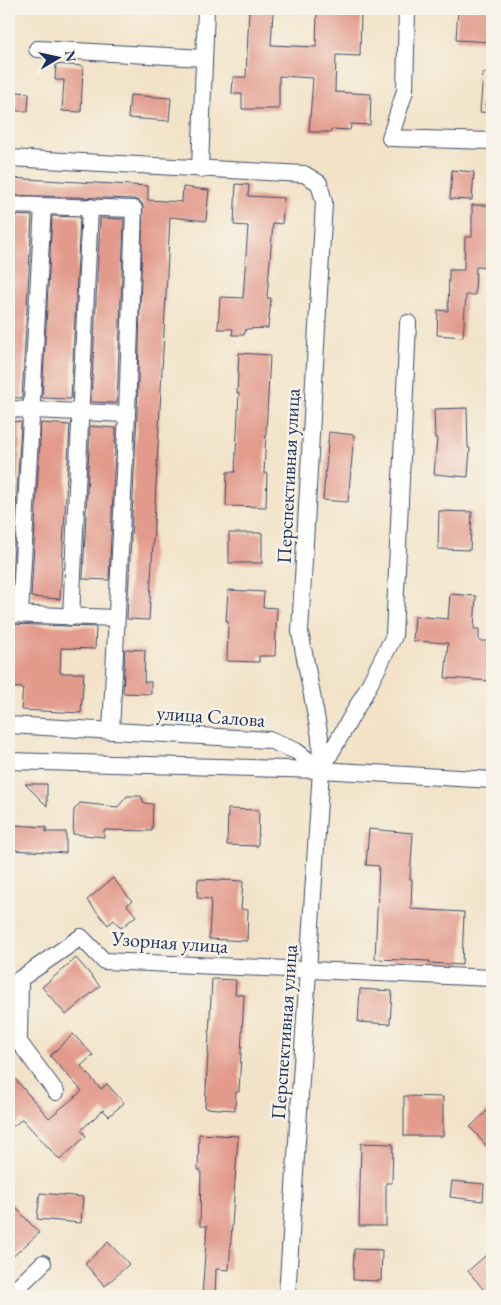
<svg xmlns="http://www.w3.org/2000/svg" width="501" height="1305" font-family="'EB Garamond',serif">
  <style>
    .building { fill: #e29a8b }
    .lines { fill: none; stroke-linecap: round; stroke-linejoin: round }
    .minor-casing { stroke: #3b4a6e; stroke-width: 18 }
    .minor { stroke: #fff; stroke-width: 16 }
    .labels { text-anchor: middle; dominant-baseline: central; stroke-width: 5; stroke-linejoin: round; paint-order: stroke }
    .street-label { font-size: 20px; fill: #1b2f5e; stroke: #f7f3e8 }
  </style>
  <rect width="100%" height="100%" fill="#f7f3e8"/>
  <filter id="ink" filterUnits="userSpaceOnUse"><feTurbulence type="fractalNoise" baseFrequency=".02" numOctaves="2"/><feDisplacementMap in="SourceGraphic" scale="10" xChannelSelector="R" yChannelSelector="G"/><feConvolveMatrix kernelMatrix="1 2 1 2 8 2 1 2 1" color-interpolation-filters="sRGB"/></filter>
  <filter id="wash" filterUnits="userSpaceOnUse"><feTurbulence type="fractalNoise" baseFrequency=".0096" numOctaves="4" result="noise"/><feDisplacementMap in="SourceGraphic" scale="20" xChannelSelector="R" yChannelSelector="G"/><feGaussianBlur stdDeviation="1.12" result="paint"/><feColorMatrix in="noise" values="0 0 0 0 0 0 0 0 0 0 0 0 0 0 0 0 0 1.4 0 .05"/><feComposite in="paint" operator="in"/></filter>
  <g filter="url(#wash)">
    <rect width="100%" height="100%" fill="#f2e3c8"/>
    <g id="blocks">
      <g class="building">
        <polygon points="458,9 492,9 492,42 456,40"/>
        <polygon points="249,11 273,12 271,45 316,47 317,11 361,12 360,56 336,55 335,92 371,94 370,125 351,124 350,130 331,129 331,132 309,132 313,78 279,76 279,109 242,109 242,94 232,94 233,77 246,77"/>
        <polygon points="56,64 83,66 81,112 62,111 64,80 55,80"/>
        <polygon points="483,73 492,73 492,113 480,112"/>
        <polygon points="17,92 29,93 28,111 16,111"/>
        <polygon points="130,95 171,98 169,121 128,118"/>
        <polygon points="452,170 474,172 472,200 450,199"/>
        <polygon points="9,178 148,186 148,200 182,202 183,187 209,190 206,221 170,217 149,620 127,619 137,414 143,205 140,201 134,199 9,195"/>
        <polygon points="236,184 249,185 248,196 284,198 282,224 273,223 267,298 271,298 268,328 246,329 244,335 232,335 233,329 218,329 220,297 243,298 248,226 234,225"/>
        <polygon points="472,205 492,205 492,268 476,267 475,295 466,295 463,337 437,335 438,310 448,311 449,270 464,270 465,237 472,237"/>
        <polygon points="9,215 32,216 22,398 9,398"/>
        <polygon points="52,216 80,217 71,399 42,398"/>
        <polygon points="100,218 124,219 117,403 91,402"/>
        <polygon points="239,353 270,355 264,473 267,473 266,507 226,506 227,472 235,472 239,393 237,393"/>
        <polygon points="467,408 468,448 470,448 468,477 434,474 437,438 435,438 434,409"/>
        <polygon points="9,421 21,422 11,596 9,596"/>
        <polygon points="41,423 70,425 60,599 31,597"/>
        <polygon points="90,426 116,428 109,580 83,579"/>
        <polygon points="329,432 354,435 348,502 323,500"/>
        <polygon points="439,511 472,512 470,550 438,549"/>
        <rect x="229" y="533" width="33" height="30"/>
        <polygon points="228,590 264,592 263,607 277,608 275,656 259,656 259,662 227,661 228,621 226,621"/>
        <polygon points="450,594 476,596 474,629 479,629 479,641 492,641 492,681 445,678 448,643 413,641 415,616 448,619"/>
        <polygon points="9,624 96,627 95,649 61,648 60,673 84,673 81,713 21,710 23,688 9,687"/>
        <polygon points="125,649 145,650 144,682 151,682 151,694 123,693"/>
        <polygon points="25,784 47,784 47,806"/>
        <polygon points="127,796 141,796 144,803 153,804 152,831 104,830 104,837 73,834 74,810 80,803 118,807"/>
        <polygon points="228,809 259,810 258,846 227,845"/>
        <polygon points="14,825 46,827 46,832 66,832 66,853 12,850"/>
        <polygon points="369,829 413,833 410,879 412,879 411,909 464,912 462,965 429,963 430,961 375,959 379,866 366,865"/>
        <polygon points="113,878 132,901 127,905 136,916 121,928 114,920 108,925 87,900"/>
        <polygon points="198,879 243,881 241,909 248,910 247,941 209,939 211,899 197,898"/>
        <polygon points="76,958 100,986 66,1015 42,987"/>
        <polygon points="212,979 236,980 235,994 244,995 239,1092 236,1092 235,1110 205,1108"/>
        <polygon points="360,989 392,991 390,1024 358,1022"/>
        <polygon points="73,1034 93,1055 81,1066 101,1089 107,1084 124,1103 109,1116 103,1110 81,1130 86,1136 60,1160 22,1119 9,1130 9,1072 49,1118 82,1091 50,1056"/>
        <polygon points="404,1096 443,1097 443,1136 404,1136"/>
        <polygon points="492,1106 492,1152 470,1127"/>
        <polygon points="199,1134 238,1136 229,1270 216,1269 215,1296 202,1296 207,1226 200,1226 201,1170 198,1170"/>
        <polygon points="361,1143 393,1144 392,1183 386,1183 386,1226 359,1226"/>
        <polygon points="452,1181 484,1184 483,1201 450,1197"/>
        <polygon points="40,1193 83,1197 81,1223 37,1219"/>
        <polygon points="9,1200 39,1233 9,1260"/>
        <polygon points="108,1242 129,1264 105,1286 85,1264"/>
        <polygon points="354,1249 382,1250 381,1281 353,1280"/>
        <polygon points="492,1250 492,1296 489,1296 468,1271"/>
      </g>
    </g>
  </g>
  <g filter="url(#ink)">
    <use href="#blocks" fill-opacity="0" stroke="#3b4a6e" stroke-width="1"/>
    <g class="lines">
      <defs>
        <g id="minor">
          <polyline points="407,9 405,91 390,138 492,141"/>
          <polyline points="37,49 204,58"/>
          <polyline points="9,158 304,174 319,183 324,202 300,632 320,737 321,770 287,1296"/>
          <polyline points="200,169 206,9"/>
          <polyline points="9,205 134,209 127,414 111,731"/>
          <polyline points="9,409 127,414"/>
          <polyline points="9,614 116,618"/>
          <polyline points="20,614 43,206"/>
          <polyline points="71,617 90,207"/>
          <polyline points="9,725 269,740 296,751 321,770"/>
          <polyline points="9,761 321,770 492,780"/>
          <polyline points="321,770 366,691 394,636 408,323"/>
          <polyline points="20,979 81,937 104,961 492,978"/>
          <polyline points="20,979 19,1042 56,1092"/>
          <polyline points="12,1293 43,1263"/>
        </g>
      </defs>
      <use href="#minor" class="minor-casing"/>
      <use href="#minor" class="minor"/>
    </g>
  </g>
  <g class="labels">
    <g class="street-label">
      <text transform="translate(288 476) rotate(-87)">Перспективная улица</text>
      <text transform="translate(211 716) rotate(4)">улица Салова</text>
      <text transform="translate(170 942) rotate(4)">Узорная улица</text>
      <text transform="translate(284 1032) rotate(-86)">Перспективная улица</text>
    </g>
  </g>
  <rect width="501" height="1305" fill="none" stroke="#f7f3e8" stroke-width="30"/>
  <g transform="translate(58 58) rotate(81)" stroke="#f7f3e8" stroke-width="4" paint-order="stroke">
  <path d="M0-4L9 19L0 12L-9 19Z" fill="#1b2f5e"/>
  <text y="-8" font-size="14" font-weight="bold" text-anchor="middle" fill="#1b2f5e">N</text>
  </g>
</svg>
